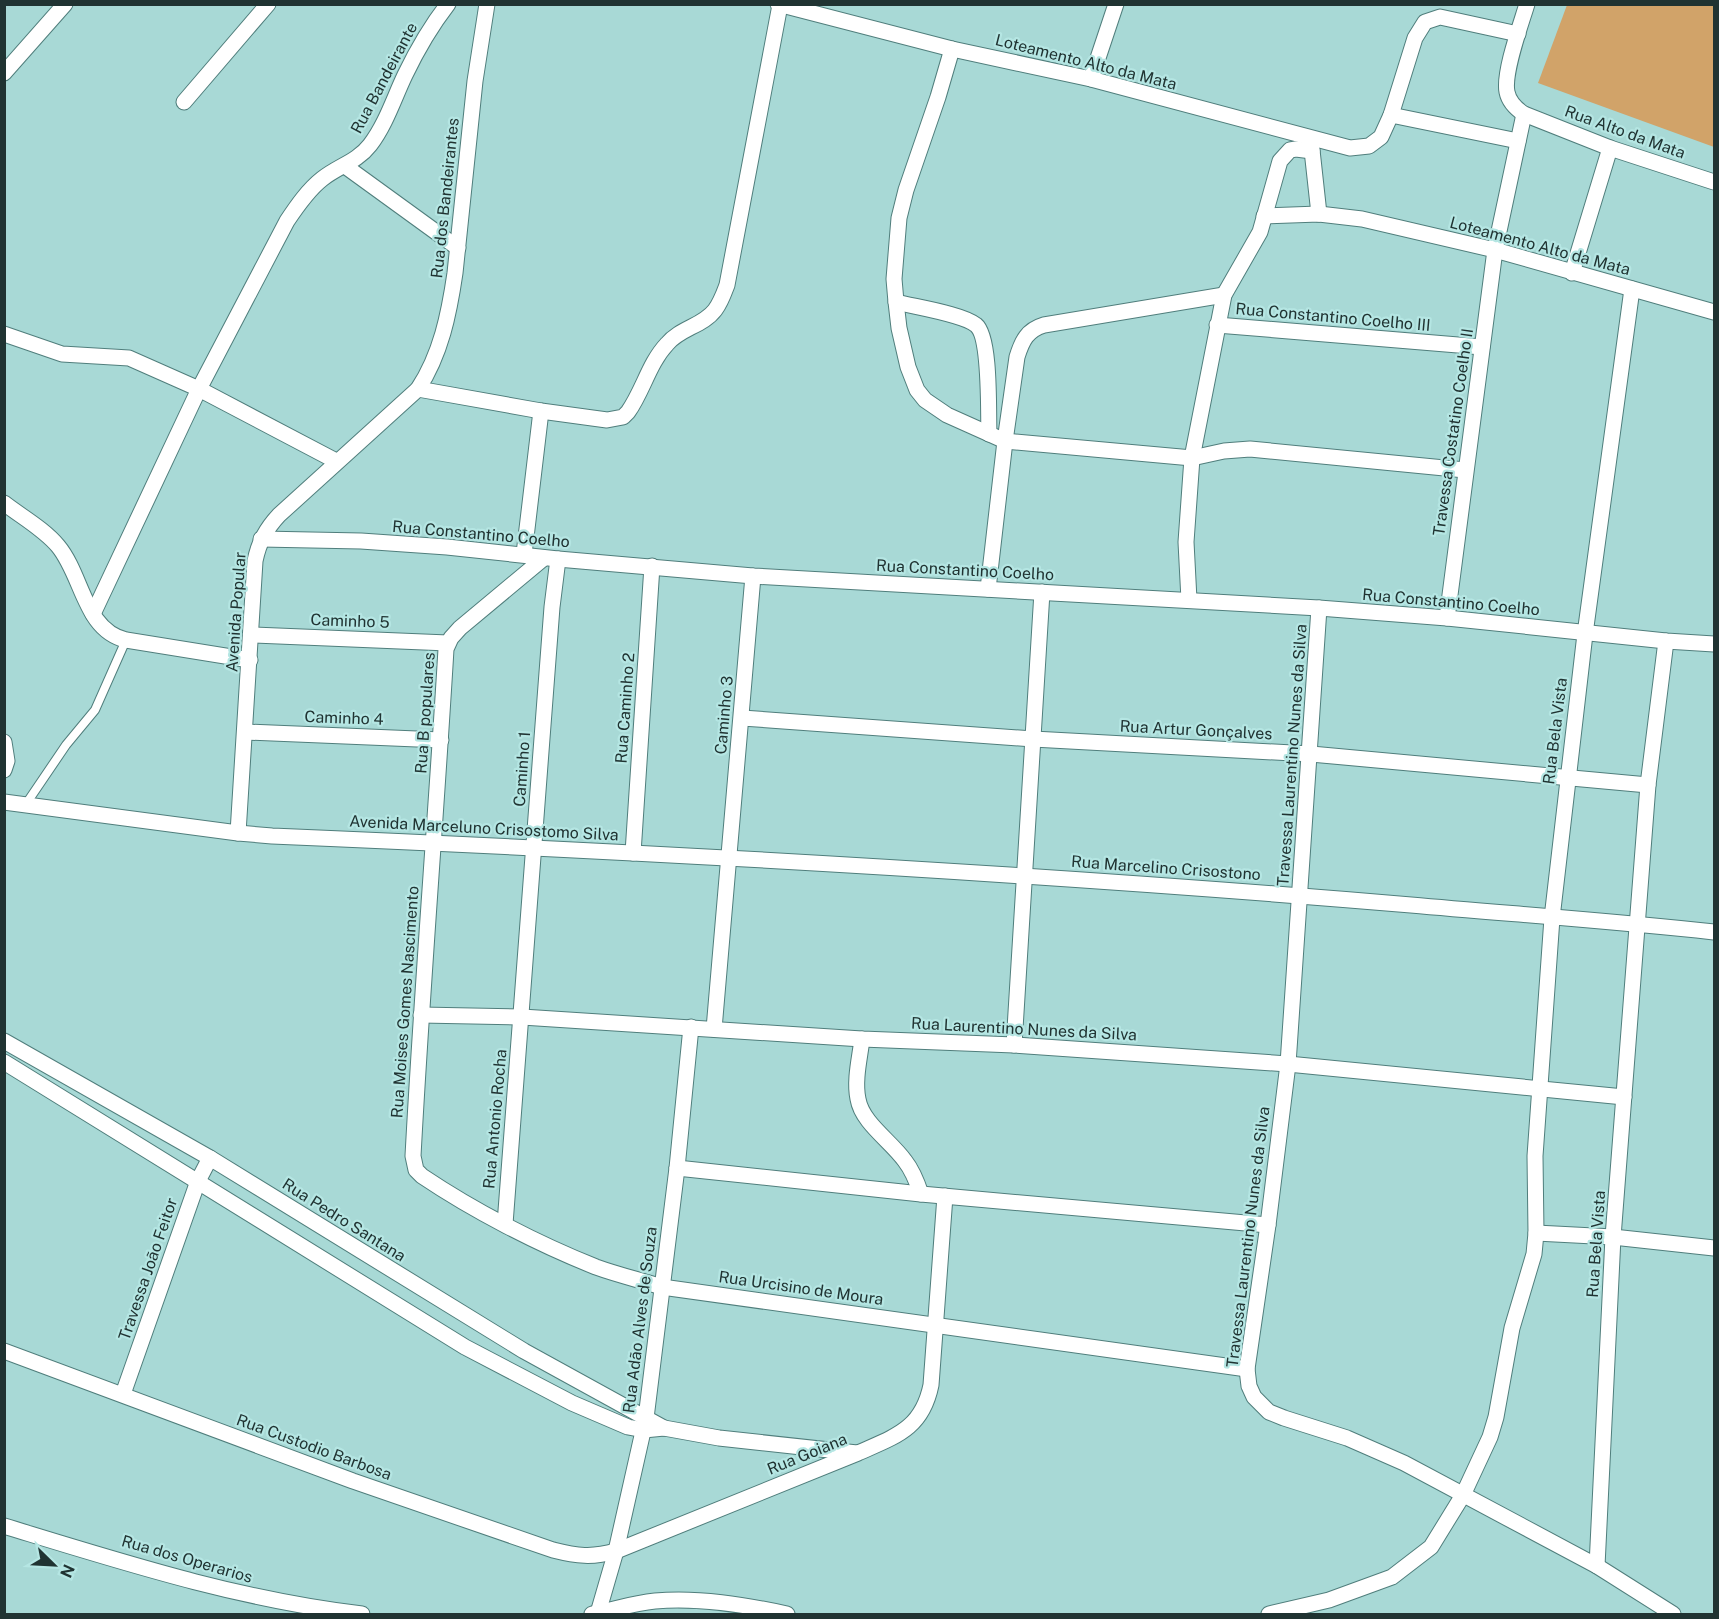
<svg xmlns="http://www.w3.org/2000/svg" width="1719" height="1619" font-family="'Public Sans',sans-serif">
  <style>
    .green { fill: #d1a369 }
    .lines { fill: none; stroke-linecap: round; stroke-linejoin: round }
    .service-casing { stroke: #507e7c; stroke-width: 10 }
    .minor-casing { stroke: #507e7c; stroke-width: 17 }
    .service { stroke: #fff; stroke-width: 8 }
    .minor { stroke: #fff; stroke-width: 15 }
    .labels { text-anchor: middle; dominant-baseline: central; stroke-width: 4.5; stroke-linejoin: round; paint-order: stroke }
    .street-label { font-size: 16px; fill: #203332; stroke: #b5e6e3 }
  </style>
  <rect width="100%" height="100%" fill="#a8d9d6"/>
  <polygon class="green" points="1567,5 1714,5 1714,147 1538,83"/>
  <g class="lines">
    <defs>
      <polyline id="service" points="26,804 66,745 95,710 126,640"/>
      <g id="minor">
        <polyline points="778,4 952,49 1091,79 1350,148 1369,146 1381,137 1391,115 1415,38 1425,22 1440,17 1518,34"/>
        <path d="M1527 4C1521 24 1503 73 1507 92 1509 102 1515 108 1524 114L1610 148 1714 182"/>
        <polyline points="952,49 938,97 906,190 899,218 894,279 896,302 899,328 908,367 917,390 925,400 947,415 1005,441 1192,458 1224,451 1250,449 1465,470"/>
        <polyline points="4,73 65,4"/>
        <polyline points="1091,79 1116,4"/>
        <polyline points="184,102 268,4"/>
        <polyline points="1391,115 1518,141"/>
        <polyline points="1311,141 1319,214"/>
        <polyline points="345,166 458,248"/>
        <polyline points="1264,216 1319,214 1362,219 1495,250 1714,312"/>
        <polyline points="1572,273 1610,148"/>
        <path d="M896 302C915 307 963 314 976 325 991 337 988 414 989 434"/>
        <polyline points="1217,325 1482,347"/>
        <polyline points="4,334 62,354 129,358 199,389 93,614"/>
        <path d="M418 389 541 411 607 420 623 417 628 412C643 391 649 363 667 344 680 328 703 326 715 310 721 302 724 293 727 285L780 5"/>
        <path d="M336 461 199 389 287 221C297 206 308 190 322 179 338 166 357 162 370 145 386 124 394 98 405 75 417 50 431 26 448 4"/>
        <path d="M4 503C22 517 44 529 58 546 83 576 84 630 126 640L250 660"/>
        <polyline points="261,539 361,541 447,547 558,559 753,576 1319,608 1447,618 1666,641 1714,644"/>
        <polyline points="524,554 541,411"/>
        <path d="M544 558 460 628 451 638 446 649C436 818 422 987 413 1156L416 1170 422 1176C474 1211 538 1244 596 1267 618 1275 640 1280 662 1287L1247 1369"/>
        <path d="M988 589 1005 441 1017 357C1022 341 1027 330 1044 325L1224 295"/>
        <polyline points="1189,600 1186,542 1192,458 1224,295 1260,232 1280,161 1290,150 1296,149 1312,151"/>
        <polyline points="1319,608 1288,1064 1268,1225 1247,1369 1249,1386 1254,1397 1269,1412 1284,1418 1347,1438 1404,1463 1597,1566 1673,1614"/>
        <polyline points="1447,618 1495,250 1524,114"/>
        <polyline points="252,635 448,643"/>
        <polyline points="742,718 1033,739 1311,754 1648,785"/>
        <polyline points="245,732 441,740"/>
        <polyline points="4,742 7,761 4,770"/>
        <path d="M4 802 238 833 272 836C652 852 1032 873 1411 905 1512 914 1613 921 1714 932"/>
        <path d="M238 833 255 561C259 542 266 529 279 515L418 389C441 354 449 314 455 273L475 81 487 4"/>
        <polyline points="633,853 652,566"/>
        <polyline points="421,1015 522,1017 862,1039 1014,1045 1288,1064 1624,1097"/>
        <polyline points="714,1029 753,576"/>
        <path d="M862 1039C860 1057 854 1080 858 1099 862 1123 891 1141 905 1161 913 1171 917 1182 921 1194"/>
        <polyline points="4,1041 210,1158 524,1351 664,1428"/>
        <polyline points="1014,1045 1042,592"/>
        <polyline points="4,1062 465,1347 572,1403 628,1427 644,1430 664,1428 719,1438 857,1453"/>
        <polyline points="677,1168 921,1194 1268,1225"/>
        <polyline points="505,1224 552,607 558,559"/>
        <polyline points="1536,1233 1613,1237 1714,1248"/>
        <path d="M4 1351 353 1481 553 1550C577 1556 592 1558 616 1551L858 1453C896 1436 922 1429 931 1385L945 1196"/>
        <polyline points="123,1394 198,1181 210,1158"/>
        <path d="M4 1526C122 1562 240 1600 362 1614"/>
        <polyline points="1597,1566 1613,1237 1648,785 1666,641"/>
        <polyline points="598,1613 616,1551 646,1418 677,1168 691,1027"/>
        <path d="M592 1614C613 1610 633 1603 655 1601 698 1597 745 1605 787 1614"/>
        <polyline points="1269,1614 1329,1600 1392,1577 1431,1547 1463,1495 1490,1437 1496,1417 1512,1328 1534,1254 1536,1233 1535,1156 1552,918 1585,634 1632,289"/>
      </g>
    </defs>
    <use href="#service" class="service-casing"/>
    <use href="#minor" class="minor-casing"/>
    <use href="#service" class="service"/>
    <use href="#minor" class="minor"/>
  </g>
  <g class="labels">
    <g class="street-label">
      <text transform="translate(1086 62) rotate(14)">Loteamento Alto da Mata</text>
      <text transform="translate(384 78) rotate(-62)">Rua Bandeirante</text>
      <text transform="translate(1625 132) rotate(20)">Rua Alto da Mata</text>
      <text transform="translate(445 198) rotate(-84)">Rua dos Bandeirantes</text>
      <text transform="translate(1540 246) rotate(15)">Loteamento Alto da Mata</text>
      <text transform="translate(1333 317) rotate(5)">Rua Constantino Coelho III</text>
      <text transform="translate(1453 432) rotate(-82)">Travessa Costatino Coelho II</text>
      <text transform="translate(481 534) rotate(5)">Rua Constantino Coelho</text>
      <text transform="translate(965 570) rotate(3)">Rua Constantino Coelho</text>
      <text transform="translate(1451 602) rotate(5)">Rua Constantino Coelho</text>
      <text transform="translate(236 612) rotate(-86)">Avenida Popular</text>
      <text transform="translate(350 621) rotate(2)">Caminho 5</text>
      <text transform="translate(625 708) rotate(-86)">Rua Caminho 2</text>
      <text transform="translate(425 713) rotate(-86)">Rua B populares</text>
      <text transform="translate(724 715) rotate(-85)">Caminho 3</text>
      <text transform="translate(344 718) rotate(2)">Caminho 4</text>
      <text transform="translate(1196 730) rotate(3)">Rua Artur Gonçalves</text>
      <text transform="translate(1555 731) rotate(-83)">Rua Bela Vista</text>
      <text transform="translate(1292 755) rotate(-86)">Travessa Laurentino Nunes da Silva</text>
      <text transform="translate(522 769) rotate(-86)">Caminho 1</text>
      <text transform="translate(484 828) rotate(3)">Avenida Marceluno Crisostomo Silva</text>
      <text transform="translate(1166 868) rotate(4)">Rua Marcelino Crisostono</text>
      <text transform="translate(405 1002) rotate(-86)">Rua Moises Gomes Nascimento</text>
      <text transform="translate(1024 1029) rotate(3)">Rua Laurentino Nunes da Silva</text>
      <text transform="translate(495 1119) rotate(-85)">Rua Antonio Rocha</text>
      <text transform="translate(344 1220) rotate(32)">Rua Pedro Santana</text>
      <text transform="translate(1248 1237) rotate(-83)">Travessa Laurentino Nunes da Silva</text>
      <text transform="translate(1596 1244) rotate(-86)">Rua Bela Vista</text>
      <text transform="translate(148 1269) rotate(-71)">Travessa João Feitor</text>
      <text transform="translate(801 1288) rotate(8)">Rua Urcisino de Moura</text>
      <text transform="translate(640 1320) rotate(-83)">Rua Adão Alves de Souza</text>
      <text transform="translate(314 1447) rotate(20)">Rua Custodio Barbosa</text>
      <text transform="translate(807 1454) rotate(-22)">Rua Goiana</text>
      <text transform="translate(187 1559) rotate(16)">Rua dos Operarios</text>
    </g>
  </g>
  <rect width="1719" height="1619" fill="none" stroke="#203332" stroke-width="12"/>
  <g transform="translate(54 1565) rotate(114)" stroke="#b5e6e3" stroke-width="4.5" paint-order="stroke">
  <path d="M0-4.5L10 22L0 15L-10 22Z" fill="#203332"/>
  <text y="-9" font-size="16" font-weight="bold" text-anchor="middle" fill="#203332">N</text>
  </g>
</svg>
